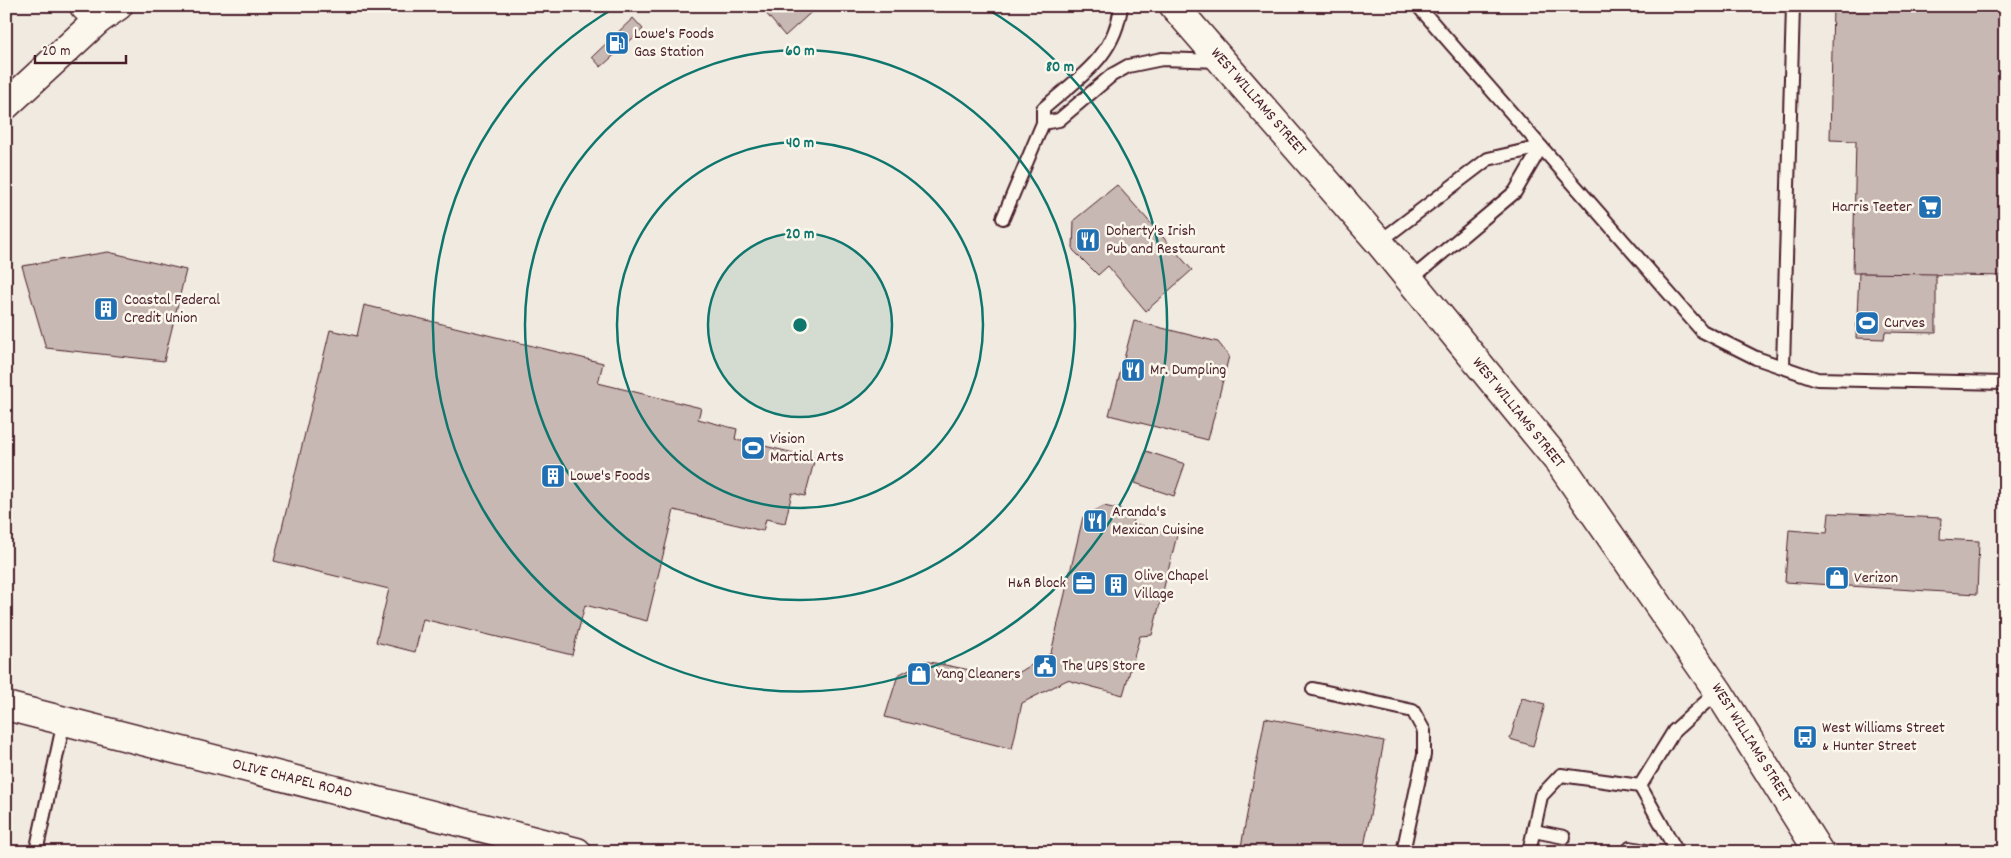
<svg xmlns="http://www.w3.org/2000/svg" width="2011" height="858" font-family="Dekko,sans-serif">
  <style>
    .building { fill: #c8b8b3; stroke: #4a1f2b }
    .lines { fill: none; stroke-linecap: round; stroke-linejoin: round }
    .service-casing { stroke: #4a1f2b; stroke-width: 16 }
    .tertiary-casing { stroke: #4a1f2b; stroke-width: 31 }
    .secondary-casing { stroke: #4a1f2b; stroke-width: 31 }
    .primary-casing { stroke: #4a1f2b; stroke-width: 31 }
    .service { stroke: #fbf7ec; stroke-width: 12 }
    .tertiary { stroke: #fbf7ec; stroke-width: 28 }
    .secondary { stroke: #fbf7ec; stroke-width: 28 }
    .primary { stroke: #fbf7ec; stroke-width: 28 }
    .ring { fill: none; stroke: #0f766e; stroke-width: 2.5 }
    .labels { text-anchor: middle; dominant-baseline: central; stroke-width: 5; stroke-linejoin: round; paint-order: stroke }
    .poi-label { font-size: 16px; fill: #4a1f2b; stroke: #fbf7ec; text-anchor: start }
    .street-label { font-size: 16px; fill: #4a1f2b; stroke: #fbf7ec }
    .centre { fill: #0f766e; stroke: #fbf7ec; stroke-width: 2.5 }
    .ring-label { font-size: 15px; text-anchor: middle; font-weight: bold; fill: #0f766e; stroke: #fbf7ec; stroke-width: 5; stroke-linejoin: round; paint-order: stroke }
  </style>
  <rect width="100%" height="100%" fill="#f0eae0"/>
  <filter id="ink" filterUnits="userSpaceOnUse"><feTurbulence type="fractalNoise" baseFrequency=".02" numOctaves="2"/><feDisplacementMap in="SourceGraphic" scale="10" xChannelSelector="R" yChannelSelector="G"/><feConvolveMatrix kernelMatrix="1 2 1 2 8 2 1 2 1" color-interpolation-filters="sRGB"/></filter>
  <g filter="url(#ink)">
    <g class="building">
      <polygon points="760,6 818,6 785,36"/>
      <polygon points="1833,6 2005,6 2005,276 1853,273 1856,141 1830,140"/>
      <polygon points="633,18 643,29 601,67 592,57"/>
      <polygon points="1117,185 1192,270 1146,311 1108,266 1098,275 1073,250 1074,220"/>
      <polygon points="108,252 186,270 164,361 46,348 22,266"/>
      <polygon points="1859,273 1936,274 1936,333 1885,332 1884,339 1856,338"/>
      <polygon points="364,305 603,363 598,383 701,408 698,419 737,429 735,439 815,458 805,496 792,493 785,523 766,519 763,531 674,510 647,621 585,605 572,655 423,619 415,652 376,642 389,589 274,561 330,330 357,336"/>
      <polygon points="1134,321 1218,342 1229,356 1208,440 1109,415"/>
      <polygon points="1146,451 1185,464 1174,496 1135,483"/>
      <polygon points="1104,506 1136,513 1132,523 1177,535 1152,635 1140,636 1123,695 1067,680 1022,703 1012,749 885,717 898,675 925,661 1010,678 1051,653 1083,517"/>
      <polygon points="1829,513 1941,518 1940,539 1979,541 1977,594 1785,582 1789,530 1827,533"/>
      <polygon points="1522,698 1545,704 1533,746 1510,739"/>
      <polygon points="1265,718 1384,741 1363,852 1240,852"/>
    </g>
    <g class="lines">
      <defs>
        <g id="service">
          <polyline points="1418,6 1702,331 1756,358 1817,379 2005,383"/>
          <polyline points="1043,123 1059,120 1112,75 1128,66 1162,59 1220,61"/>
          <path d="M1003 218 1043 123V109C1079 77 1115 57 1121 6"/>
          <polyline points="1379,242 1488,159 1541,147"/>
          <polyline points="1410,280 1515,192 1541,147"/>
          <polyline points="1783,367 1793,6"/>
          <polyline points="1313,689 1413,711 1424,731 1424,755 1403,852"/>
          <polyline points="1534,831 1564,837"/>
          <polyline points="1630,848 1652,852"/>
          <polyline points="36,852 64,721"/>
          <polyline points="1529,852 1541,796 1561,775 1640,786"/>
          <polyline points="1677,852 1640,786 1674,731 1718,691"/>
        </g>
        <polyline id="tertiary" points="84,6 98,20"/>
        <g id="secondary">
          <polyline points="6,105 98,20 118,6"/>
          <polyline points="6,706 577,852"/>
        </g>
        <polyline id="primary" points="1174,6 1379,242 1559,462 1718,691 1819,852"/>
      </defs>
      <use href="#service" class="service-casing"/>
      <use href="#tertiary" class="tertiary-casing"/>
      <use href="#secondary" class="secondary-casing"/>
      <use href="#primary" class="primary-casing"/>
      <use href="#service" class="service"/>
      <use href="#tertiary" class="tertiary"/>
      <use href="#secondary" class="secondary"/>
      <use href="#primary" class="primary"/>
    </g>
  </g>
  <circle cx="800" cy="325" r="92" fill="#0f766e" fill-opacity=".12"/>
  <g class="ring">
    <circle cx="800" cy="325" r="92"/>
    <circle cx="800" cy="325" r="183"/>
    <circle cx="800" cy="325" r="275"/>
    <path d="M984 7A367 367 0 1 1 616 7"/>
  </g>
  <defs>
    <symbol id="fuel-square" viewBox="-11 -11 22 22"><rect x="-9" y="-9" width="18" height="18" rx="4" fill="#1f6fb2" stroke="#fbf7ec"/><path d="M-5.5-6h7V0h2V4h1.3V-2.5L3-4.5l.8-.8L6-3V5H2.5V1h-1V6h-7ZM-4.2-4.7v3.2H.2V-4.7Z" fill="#fff"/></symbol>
    <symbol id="supermarket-square" viewBox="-11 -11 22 22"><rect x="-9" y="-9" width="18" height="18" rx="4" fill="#1f6fb2" stroke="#fbf7ec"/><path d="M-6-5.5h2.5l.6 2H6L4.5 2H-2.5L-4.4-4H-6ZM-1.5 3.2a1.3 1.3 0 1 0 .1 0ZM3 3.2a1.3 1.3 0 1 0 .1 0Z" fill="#fff"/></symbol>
    <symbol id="restaurant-square" viewBox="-11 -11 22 22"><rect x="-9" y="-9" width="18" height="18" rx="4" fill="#1f6fb2" stroke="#fbf7ec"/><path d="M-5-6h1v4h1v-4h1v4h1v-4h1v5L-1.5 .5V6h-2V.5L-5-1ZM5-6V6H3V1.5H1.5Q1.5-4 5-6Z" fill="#fff"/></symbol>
    <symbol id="building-square" viewBox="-11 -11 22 22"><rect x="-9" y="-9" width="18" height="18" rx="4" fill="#1f6fb2" stroke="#fbf7ec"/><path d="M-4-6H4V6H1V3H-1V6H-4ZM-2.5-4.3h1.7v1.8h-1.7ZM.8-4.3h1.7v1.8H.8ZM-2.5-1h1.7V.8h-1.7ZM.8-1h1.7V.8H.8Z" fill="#fff"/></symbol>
    <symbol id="stadium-square" viewBox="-11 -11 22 22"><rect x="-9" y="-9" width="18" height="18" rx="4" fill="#1f6fb2" stroke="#fbf7ec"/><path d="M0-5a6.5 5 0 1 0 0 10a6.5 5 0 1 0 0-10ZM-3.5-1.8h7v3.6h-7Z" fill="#fff"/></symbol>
    <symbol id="shop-square" viewBox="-11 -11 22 22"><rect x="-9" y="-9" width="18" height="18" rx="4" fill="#1f6fb2" stroke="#fbf7ec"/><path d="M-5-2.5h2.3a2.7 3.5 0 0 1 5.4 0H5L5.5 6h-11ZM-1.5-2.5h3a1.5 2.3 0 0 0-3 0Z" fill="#fff"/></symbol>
    <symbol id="office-square" viewBox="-11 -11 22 22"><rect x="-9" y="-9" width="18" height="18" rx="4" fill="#1f6fb2" stroke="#fbf7ec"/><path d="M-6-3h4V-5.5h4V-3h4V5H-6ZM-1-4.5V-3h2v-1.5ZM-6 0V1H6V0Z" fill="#fff"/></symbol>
    <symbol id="civic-square" viewBox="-11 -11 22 22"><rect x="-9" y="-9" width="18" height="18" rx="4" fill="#1f6fb2" stroke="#fbf7ec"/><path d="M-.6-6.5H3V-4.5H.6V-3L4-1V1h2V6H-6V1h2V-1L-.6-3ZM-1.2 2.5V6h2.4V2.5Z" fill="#fff"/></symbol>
    <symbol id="bus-square" viewBox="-11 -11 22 22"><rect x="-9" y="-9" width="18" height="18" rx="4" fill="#1f6fb2" stroke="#fbf7ec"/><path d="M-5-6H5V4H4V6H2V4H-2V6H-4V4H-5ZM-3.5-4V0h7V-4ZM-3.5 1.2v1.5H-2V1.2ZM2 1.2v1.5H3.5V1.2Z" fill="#fff"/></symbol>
  </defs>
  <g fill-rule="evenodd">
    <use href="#fuel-square" x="603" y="29" width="28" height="28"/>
    <use href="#supermarket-square" x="1916" y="193" width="28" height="28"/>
    <use href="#restaurant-square" x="1074" y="226" width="28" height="28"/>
    <use href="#building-square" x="92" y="295" width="28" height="28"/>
    <use href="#stadium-square" x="1853" y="309" width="28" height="28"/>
    <use href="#restaurant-square" x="1119" y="356" width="28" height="28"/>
    <use href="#stadium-square" x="739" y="434" width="28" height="28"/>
    <use href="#building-square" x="539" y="462" width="28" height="28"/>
    <use href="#restaurant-square" x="1081" y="507" width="28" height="28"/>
    <use href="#shop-square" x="1823" y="564" width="28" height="28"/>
    <use href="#office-square" x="1070" y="569" width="28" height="28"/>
    <use href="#building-square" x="1102" y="571" width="28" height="28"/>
    <use href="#civic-square" x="1031" y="652" width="28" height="28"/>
    <use href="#shop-square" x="905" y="660" width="28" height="28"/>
    <use href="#bus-square" x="1791" y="723" width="28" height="28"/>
  </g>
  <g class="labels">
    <g class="poi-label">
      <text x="634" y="34">Lowe's Foods<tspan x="634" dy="18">Gas Station</tspan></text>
      <text x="1912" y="207" text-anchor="end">Harris Teeter</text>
      <text x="1106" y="231">Doherty's Irish<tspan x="1106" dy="18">Pub and Restaurant</tspan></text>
      <text x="124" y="300">Coastal Federal<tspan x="124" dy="18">Credit Union</tspan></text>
      <text x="1884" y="323">Curves</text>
      <text x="1150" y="370">Mr. Dumpling</text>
      <text x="770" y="439">Vision<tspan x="770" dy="18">Martial Arts</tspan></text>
      <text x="570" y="476">Lowe's Foods</text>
      <text x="1112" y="512">Aranda's<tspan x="1112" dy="18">Mexican Cuisine</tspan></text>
      <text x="1134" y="576">Olive Chapel<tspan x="1134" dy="18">Village</tspan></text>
      <text x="1854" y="578">Verizon</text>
      <text x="1066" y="583" text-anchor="end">H&amp;R Block</text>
      <text x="1062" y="666">The UPS Store</text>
      <text x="936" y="674">Yang Cleaners</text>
      <text x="1822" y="728">West Williams Street<tspan x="1822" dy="18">&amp; Hunter Street</tspan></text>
    </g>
    <g class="street-label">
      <text transform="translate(1258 102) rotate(49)">WEST WILLIAMS STREET</text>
      <text transform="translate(1518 413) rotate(51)">WEST WILLIAMS STREET</text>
      <text transform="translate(1751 743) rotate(58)">WEST WILLIAMS STREET</text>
      <text transform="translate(292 779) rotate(14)">OLIVE CHAPEL ROAD</text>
    </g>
  </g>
  <circle cx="800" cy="325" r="8" class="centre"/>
  <g class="ring-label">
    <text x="800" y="55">60 m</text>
    <text x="1060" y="71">80 m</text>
    <text x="800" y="147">40 m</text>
    <text x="800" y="238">20 m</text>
  </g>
  <rect width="2011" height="858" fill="none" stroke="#fbf7ec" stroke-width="25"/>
  <rect x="12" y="12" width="1986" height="833" fill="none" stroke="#4a1f2b" stroke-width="2" filter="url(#ink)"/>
  <path d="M35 55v8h91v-8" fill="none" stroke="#4a1f2b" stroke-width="2.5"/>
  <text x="42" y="55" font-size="15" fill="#4a1f2b" stroke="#fbf7ec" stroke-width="4" paint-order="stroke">20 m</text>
</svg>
